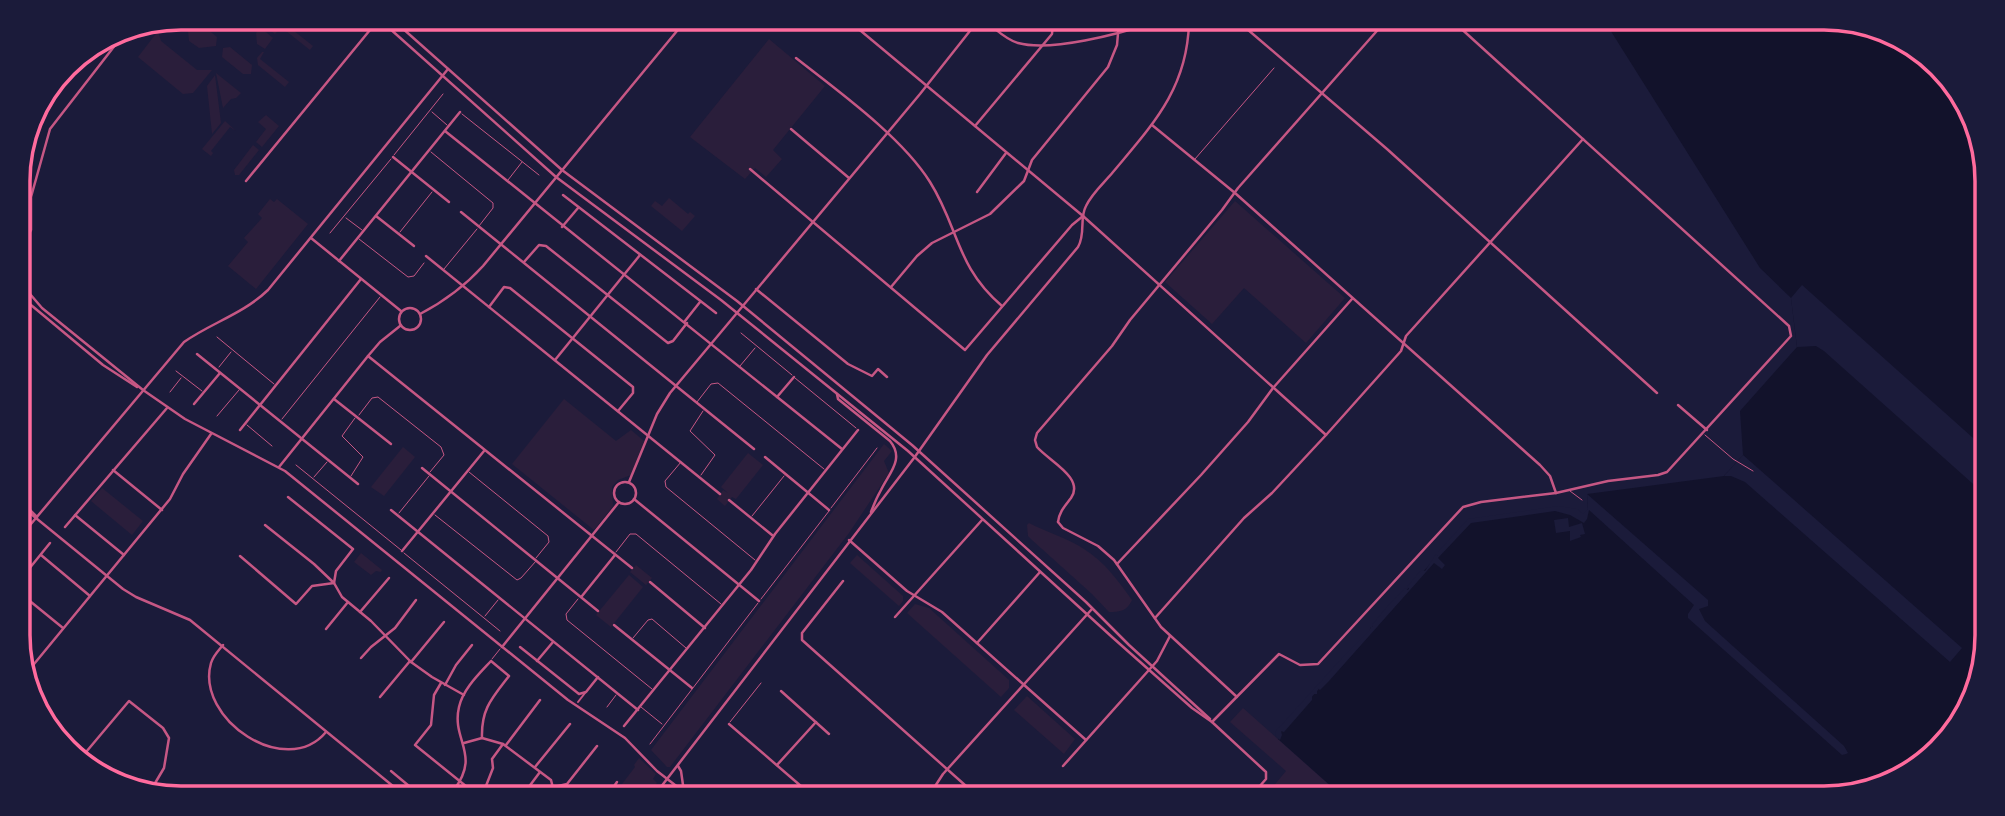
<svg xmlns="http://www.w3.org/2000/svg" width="2005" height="816" font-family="'Sofia Sans Condensed',sans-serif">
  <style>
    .green { fill: #2a1e3b }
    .water { fill: #12122b }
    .pier { fill: #1b1b3a }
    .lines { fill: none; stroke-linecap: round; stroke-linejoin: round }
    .service { stroke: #c65784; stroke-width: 1 }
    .pedestrian { stroke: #c65784; stroke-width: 2 }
    .minor { stroke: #c65784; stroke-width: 2.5 }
    .tertiary { stroke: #c65784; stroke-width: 2.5 }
    .rim { fill: none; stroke: #ff6b9d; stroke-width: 3.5 }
  </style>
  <rect width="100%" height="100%" fill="#1b1b3a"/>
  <g class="green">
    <polygon points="189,20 196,20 217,37 216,46 199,48 189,41 187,22"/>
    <polygon points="284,23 313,46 310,50 281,27 275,34 264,25"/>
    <polygon points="261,28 273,38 265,49 257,44 256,33"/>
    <polygon points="158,31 161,41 197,70 212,70 193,93 183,94 138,57"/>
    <polygon points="769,39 825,86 773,150 782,159 766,177 755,168 745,179 690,137"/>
    <polygon points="230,47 252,65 251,74 243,74 222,57 223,48"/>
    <polygon points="262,52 264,52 260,59 289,82 285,87 258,65 257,58"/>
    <polygon points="216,73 241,93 236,98 231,99 223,108"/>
    <polygon points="215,75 221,123 212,134 207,86"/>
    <polygon points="266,115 279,126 262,147 256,142 266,129 258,122"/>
    <polygon points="225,121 236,131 230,127 211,151 213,153 211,156 202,149"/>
    <polygon points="253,145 259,150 239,175 235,175 234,170"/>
    <polygon points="669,198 688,214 690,212 695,216 682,231 651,206 655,201 662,206"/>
    <polygon points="270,199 274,202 277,199 308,224 256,289 228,266 248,242 244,238 262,218 258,214"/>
    <polygon points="1235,201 1345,298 1306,343 1244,288 1212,324 1165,282"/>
    <polygon points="564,399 616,441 631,430 644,441 631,475 618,480 612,487 613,506 594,530 512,464"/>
    <polygon points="884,444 892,451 884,461 889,473 849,533 670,767 667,767 651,750"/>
    <polygon points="403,447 415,457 384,496 371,487"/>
    <polygon points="748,453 763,465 736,499 732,497 725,506 717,499 723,490 728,493 721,487"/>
    <polygon points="102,488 143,521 132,535 91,501"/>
    <path d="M1029 523C1046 532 1067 538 1084 549 1105 562 1119 582 1132 600 1127 611 1120 612 1109 612L1092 594 1032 540 1028 536 1027 525Z"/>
    <polygon points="361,553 382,570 381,572 376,571 371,575 354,562"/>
    <polygon points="857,555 903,596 903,601 899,606 850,563"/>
    <polygon points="636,565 652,578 646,585 630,572"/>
    <polygon points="629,575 643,587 611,627 596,615"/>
    <polygon points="915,604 929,608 1009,680 1009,688 1001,697 907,613"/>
    <polygon points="1027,696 1075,739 1064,754 1014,710"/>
    <polygon points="1243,708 1342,796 1266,795 1286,771 1230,722"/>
    <polygon points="639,758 656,774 653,779 657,783 650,792 616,792 635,767 634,765"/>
  </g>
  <polygon class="water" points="1607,25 1877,26 1953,81 1986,159 1979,688 1923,765 1834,798 1342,796 1278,739 1279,734 1371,630 1370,628 1374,626 1470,520 1562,509 1583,518 1588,509 1587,494 1724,476 1743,455 1740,411 1797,347 1791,298 1760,268"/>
  <g class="pier">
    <polygon points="1802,285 1982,446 1981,491 1824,351 1816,346 1797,347 1791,298"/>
    <polygon points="1743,455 1962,648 1950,662 1745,482 1731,476 1724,476"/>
    <polygon points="1587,494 1708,600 1708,606 1699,609 1705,621 1844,746 1848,753 1846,754 1842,755 1688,618 1688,614 1694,605 1589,510 1587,519 1584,523 1570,515 1555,511 1471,523 1438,558 1445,565 1442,569 1434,563 1329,681 1320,690 1317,688 1317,694 1312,694 1312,700 1284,732 1281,731 1282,735 1280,740 1275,736 1276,731 1342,658 1369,631 1371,627 1373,627 1372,625 1386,608 1405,588 1408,590 1409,588 1407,587 1421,570 1425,571 1436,554 1438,556 1438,552 1468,519 1559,506 1577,509 1583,514 1588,509"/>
    <polygon points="1568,518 1569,527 1582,523 1585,534 1580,535 1581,537 1570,541 1570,531 1556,533 1554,520"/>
  </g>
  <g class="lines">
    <g class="service">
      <polyline points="432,112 447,125"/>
      <polyline points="462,114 539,175"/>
      <polyline points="431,152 493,203 493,208 479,226"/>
      <polyline points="394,155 443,94"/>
      <polyline points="1195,159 1274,68"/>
      <polyline points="508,180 522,162"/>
      <polyline points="346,218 362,230"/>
      <polyline points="400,232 432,192"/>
      <polyline points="330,233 391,159"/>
      <polyline points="359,239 408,277 414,276 424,263"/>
      <polyline points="444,269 477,229"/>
      <polyline points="741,333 792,375"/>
      <polyline points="217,337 274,384"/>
      <polyline points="740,366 755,348"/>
      <polyline points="219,367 231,352"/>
      <polyline points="176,371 202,391"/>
      <polyline points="795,378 856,428"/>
      <polyline points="170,392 181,378"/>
      <polyline points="697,402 711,384 718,383 824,469"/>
      <polyline points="359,415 372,398 378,397 441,447 444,455 430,472"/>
      <polyline points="217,416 239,390"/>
      <polyline points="282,419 380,297"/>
      <polyline points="247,425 272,446"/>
      <polyline points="1705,435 1733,459 1753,471"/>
      <polyline points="681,462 665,481 666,487 755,560"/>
      <polyline points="296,465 401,550"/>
      <polyline points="469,472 548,536 549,542 536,558"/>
      <polyline points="701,475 715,455 690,431 703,411"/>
      <polyline points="351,476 363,457 342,436 355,418"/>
      <polyline points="314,477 327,462"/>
      <polyline points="1570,491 1582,500"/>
      <polyline points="831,508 877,448"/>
      <polyline points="399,513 429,476"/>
      <polyline points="435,515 517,580 521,578 536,561"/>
      <polyline points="752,516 784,476"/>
      <polyline points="616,552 630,534 636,534 721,604"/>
      <polyline points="404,553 500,631"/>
      <polyline points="578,599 566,614 567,620 652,689"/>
      <polyline points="761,599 829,511"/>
      <polyline points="485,616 498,600"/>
      <polyline points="633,638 648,620 652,619 686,648"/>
      <polyline points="492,659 500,649"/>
      <polyline points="607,707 616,695"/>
      <polyline points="641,707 662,724"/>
      <polyline points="730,722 761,683"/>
      <polyline points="650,744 758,603"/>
    </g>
    <polyline class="pedestrian" points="578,702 585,693"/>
    <g class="minor">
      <path d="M986 22C996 29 1006 40 1018 43 1051 52 1119 34 1151 23"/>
      <polyline points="1240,23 1387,149 1657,393"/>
      <path d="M796 58C838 91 902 137 930 182 959 228 956 267 1002 306"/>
      <polyline points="1152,125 1235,193 1540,465 1550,476 1556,493"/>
      <polyline points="975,126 1052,34 1053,22"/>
      <polyline points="791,129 849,178"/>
      <polyline points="445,131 842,449"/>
      <polyline points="393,157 449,202"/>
      <polyline points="750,169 965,350 1072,225 1083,216 1326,435"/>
      <polyline points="246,181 379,19"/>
      <polyline points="977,192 1006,153"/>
      <polyline points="563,195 716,313"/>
      <polyline points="461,212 754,449"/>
      <polyline points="376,216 414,246"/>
      <polyline points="562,227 578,208"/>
      <polyline points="311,238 401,311"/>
      <polyline points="18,243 27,238 31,230 31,197 50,129 116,44"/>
      <polyline points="426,256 720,494"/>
      <polyline points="339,261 460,112"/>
      <polyline points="524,262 539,245 546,246 668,343 673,341 687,323"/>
      <polyline points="891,287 917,256 932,243 990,214 1024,181 1032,160 1108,67 1117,45 1119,22"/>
      <polyline points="756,289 848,364 872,376 878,369 887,377"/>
      <polyline points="489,307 504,287 510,288 633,387 633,393 618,411"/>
      <circle cx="410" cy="319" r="11"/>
      <path d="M420 314C445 301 464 287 483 266L686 20"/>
      <polyline points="685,321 700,302"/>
      <polyline points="197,354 358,484"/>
      <polyline points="368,356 632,568"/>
      <polyline points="555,360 640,255"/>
      <polyline points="777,397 794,377"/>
      <polyline points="334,399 391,444"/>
      <polyline points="194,404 220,373"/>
      <polyline points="1678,405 1707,430"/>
      <polyline points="240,430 361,279"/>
      <polyline points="765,457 829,510"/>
      <polyline points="279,467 368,356 380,342 400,326"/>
      <polyline points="422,468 598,611"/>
      <polyline points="113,470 162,510"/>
      <circle cx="625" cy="493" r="11"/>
      <polyline points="629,482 657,414 670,393 920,94 977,22"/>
      <polyline points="288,497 353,549 336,571 334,583"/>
      <polyline points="634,499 759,601"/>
      <polyline points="20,500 37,517"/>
      <polyline points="729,500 772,535"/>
      <polyline points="20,505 123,589 136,597 190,620 399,791"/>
      <polyline points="391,510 638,710"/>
      <polyline points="75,515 124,555"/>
      <path d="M1058 522C1059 512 1065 506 1071 498 1085 478 1049 461 1037 447L1035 440 1037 433 1112 346 1130 320 1222 210 1238 188 1383 24"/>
      <polyline points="265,525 314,564 334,583 342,597 371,621 411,662 432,677 464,695"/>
      <polyline points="65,527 167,408"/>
      <polyline points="849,540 907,591 942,612 1086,740"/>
      <polyline points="402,551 484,451"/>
      <polyline points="41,555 90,596"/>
      <polyline points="240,556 296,604 312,586 334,583"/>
      <polyline points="1117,564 1201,475 1248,422 1273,388 1352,299"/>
      <polyline points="20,580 50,543"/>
      <polyline points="843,581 802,633 802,640 975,794"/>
      <polyline points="650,582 705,628"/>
      <polyline points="20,593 63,628"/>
      <polyline points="582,596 615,555"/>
      <polyline points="360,612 389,578"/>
      <polyline points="895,617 982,520"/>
      <polyline points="1155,618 1244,518 1272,493 1326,435 1401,351 1406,336 1583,139"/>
      <polyline points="614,625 692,688"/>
      <polyline points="326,629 348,602"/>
      <polyline points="20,640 28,631"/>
      <polyline points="977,643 1040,572"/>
      <path d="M223 645C218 651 213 656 211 663 195 719 286 780 326 732"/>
      <polyline points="502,647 619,502"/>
      <polyline points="520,647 579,694 586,692 598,677"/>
      <polyline points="361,658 371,647 395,628 416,600"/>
      <polyline points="537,661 553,642"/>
      <polyline points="21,662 29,669"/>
      <polyline points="411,662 444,622"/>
      <polyline points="25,675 170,499 183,474 211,434"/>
      <polyline points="441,683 434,695 431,725 415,745 472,791"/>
      <polyline points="445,685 456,665 472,645"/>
      <polyline points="781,691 829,734"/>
      <polyline points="380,697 410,661"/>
      <polyline points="729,724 809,793"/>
      <polyline points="624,726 751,570 775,534 858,430"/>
      <polyline points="464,743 482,738 503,744 551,780 554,792"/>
      <polyline points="506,745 540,700"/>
      <polyline points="81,758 129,701 163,728 169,738 164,768 151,790"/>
      <polyline points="777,765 816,722"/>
      <polyline points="1063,766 1157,661 1170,636"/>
      <polyline points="535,767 570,724"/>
      <polyline points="391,771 415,791"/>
      <polyline points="554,787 567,784 597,746"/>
      <path d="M453 791C482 754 451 741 459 707 463 689 479 674 491 661L509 676C492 698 481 709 482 738"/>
      <polyline points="484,791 493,768 492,759 503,744"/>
      <polyline points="525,792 540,772"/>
      <polyline points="610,792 617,782"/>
      <polyline points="930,794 943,774 1092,609"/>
      <polyline points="1252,795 1266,779 1266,772 1212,722 1279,654 1300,665 1318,664 1463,507 1481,502 1556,493 1608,481 1658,475 1667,472 1791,336 1789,326 1456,24"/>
    </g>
    <g class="tertiary">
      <polyline points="379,19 556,177 721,300 908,451 1112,637 1192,708 1212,722"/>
      <polyline points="392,19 562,170 737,301 912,445 1086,602 1129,645 1210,719"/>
      <polyline points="849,21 1083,216"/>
      <polyline points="18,280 42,308 143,390 185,419 285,471 568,700 625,738 657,771 684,792"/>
      <polyline points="19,295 103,365 137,387"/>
      <path d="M837 394 838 399 890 441C905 459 889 473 881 490 877 497 874 504 871 512"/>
      <polyline points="1058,522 1063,528 1098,546 1114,560 1161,627 1237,697"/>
      <path d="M20 537 184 342C211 323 243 314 268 290L448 69"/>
      <polyline points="678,766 681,771 684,792"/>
      <path d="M657 792 914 458 987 355 1078 247C1086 233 1079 219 1086 206 1092 193 1104 183 1113 172 1153 124 1187 89 1189 23"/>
    </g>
  </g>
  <path d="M0 0H2005V816H0ZM181 30H1824A151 151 0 0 1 1975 181V635A151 151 0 0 1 1824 786H181A151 151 0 0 1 30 635V181A151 151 0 0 1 181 30Z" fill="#1b1b3a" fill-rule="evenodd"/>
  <path class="rim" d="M181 30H1824A151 151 0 0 1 1975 181V635A151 151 0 0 1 1824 786H181A151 151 0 0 1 30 635V181A151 151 0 0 1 181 30Z"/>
</svg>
